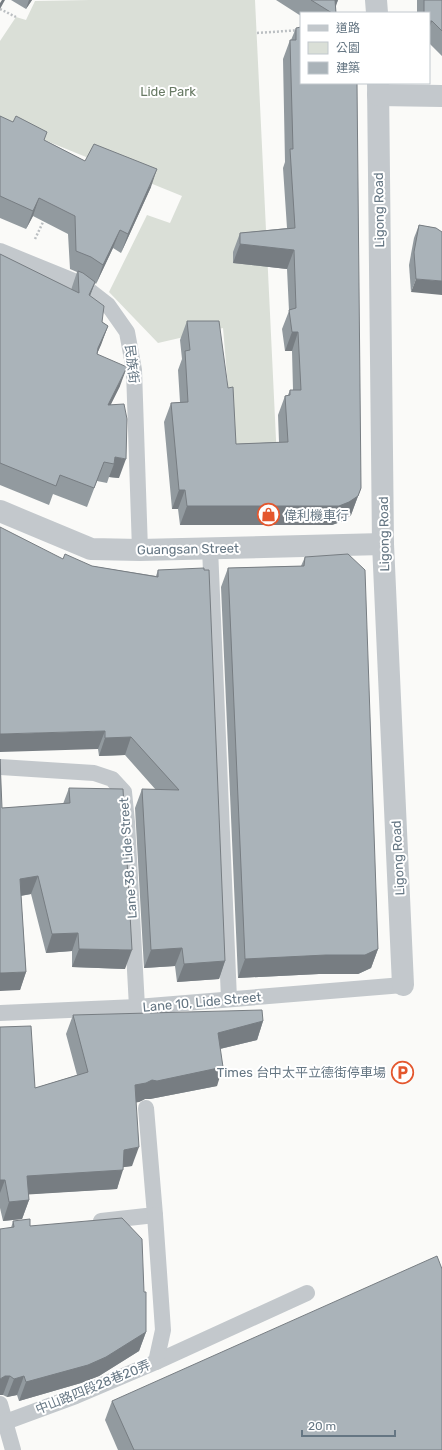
<svg xmlns="http://www.w3.org/2000/svg" width="442" height="1450" font-family="Rubik,'Noto Sans TC',sans-serif">
  <style>
    .green { fill: #dadfd7 }
    .lines { fill: none; stroke-linecap: round; stroke-linejoin: round }
    .path { stroke: #bbbfc2; stroke-width: 2.5; stroke-dasharray: 2 2; stroke-linecap: butt }
    .service { stroke: #c3c8cc; stroke-width: 16 }
    .minor { stroke: #c3c8cc; stroke-width: 22 }
    .wall { fill: #929a9f }
    .shaded-wall { fill: #777d82 }
    .building { fill: #aab3b9; stroke: #777d82 }
    .labels { text-anchor: middle; dominant-baseline: central; stroke-width: 4; stroke-linejoin: round; paint-order: stroke }
    .park-label { font-size: 13px; fill: #687a64; stroke: #fff }
    .street-label { font-size: 13px; fill: #657683; stroke: #fff }
    .poi-label { font-size: 13px; fill: #657683; stroke: #fff; text-anchor: start }
  </style>
  <rect width="100%" height="100%" fill="#fafaf8"/>
  <polygon class="green" points="90,0 255,0 277,460 234,458 223,328 158,343 109,292 147,215 170,223 182,196 0,122 0,41 16,17 26,20 35,1"/>
  <g class="lines">
    <g class="path">
      <polyline points="0,9 16,17"/>
      <polyline points="257,33 301,30"/>
      <polyline points="35,239 44,220"/>
    </g>
    <g class="service">
      <polyline points="0,251 81,284 108,305 127,332 134,370 140,550"/>
      <polyline points="210,548 229,999"/>
      <polyline points="0,767 94,773 112,779 124,792 127,822 137,1007"/>
      <polyline points="0,1013 137,1007 403,985"/>
      <polyline points="101,1221 155,1215 146,1108"/>
      <polyline points="156,1362 307,1293"/>
      <polyline points="0,1404 13,1450"/>
      <polyline points="0,1424 76,1396 156,1362 163,1330 155,1215"/>
    </g>
    <g class="minor">
      <polyline points="376,0 377,13"/>
      <polyline points="378,83 383,544 403,985"/>
      <polyline points="378,95 442,96"/>
      <polyline points="0,511 91,549 140,550 383,544"/>
    </g>
  </g>
  <g class="wall">
    <polygon points="11,0 32,0 26,9"/>
    <polygon points="276,0 338,0 336,6 336,13 301,13 301,16"/>
    <polygon points="417,0 442,0 442,56 429,43 429,13 417,13"/>
    <polygon points="296,28 361,488 351,515 343,521 332,525 180,525 178,509 172,509 164,422 171,403 180,402 178,370 182,359 180,340 187,321 228,388 236,444 279,442 278,415 285,396 288,395 290,390 293,390 292,351 285,351 282,329 289,311 287,269 233,263 233,252 240,233 287,228 283,168 285,162 283,59 290,40 291,40"/>
    <polygon points="0,116 44,140 85,161 151,187 121,253 113,248 96,284 95,283 90,296 102,322 108,326 97,354 120,386 111,404 119,478 109,477 107,483 97,481 87,507 53,494 49,505 0,485 0,254 71,290 77,272 70,269 68,234 33,216 26,229 0,218"/>
    <polygon points="419,225 436,228 411,292 409,265 414,238"/>
    <polygon points="305,557 378,949 371,968 358,974 319,974 238,978 221,587 228,568 301,566"/>
    <polygon points="63,559 92,566 156,576 158,570 225,961 219,979 177,982 175,966 144,968 135,808 142,789 156,790 125,755 99,756 98,749"/>
    <polygon points="69,788 125,969 72,967 72,951 46,953 31,894 21,896 26,972 20,990 2,808 63,804"/>
    <polygon points="73,1015 263,1021 257,1040 220,1049 217,1086 150,1099 145,1099 139,1102 136,1102 132,1166 123,1167 117,1189 28,1194 29,1200 22,1219 3,1221 0,1208 0,1027 35,1088 77,1075 66,1034"/>
    <polygon points="13,1221 30,1226 146,1332 139,1351 99,1376 81,1383 19,1401 17,1395 7,1397 3,1395 11,1228"/>
    <polygon points="112,1401 442,1450 118,1450 105,1420"/>
  </g>
  <g class="shaded-wall">
    <polygon points="2,0 5,0 0,9 0,3"/>
    <polygon points="29,0 32,0 26,9"/>
    <polygon points="330,0 338,0 335,7"/>
    <polygon points="429,21 432,21 429,29"/>
    <polygon points="157,169 151,187 121,253 128,234"/>
    <polygon points="39,198 33,216 26,229 33,211"/>
    <polygon points="120,230 113,248 96,284 103,265"/>
    <polygon points="240,244 294,250 287,269 233,263"/>
    <polygon points="416,279 442,281 442,295 411,292"/>
    <polygon points="95,282 88,301 89,295"/>
    <polygon points="108,326 101,345 91,367 98,348"/>
    <polygon points="292,332 298,332 292,351 285,351"/>
    <polygon points="127,367 120,386 101,424 108,405"/>
    <polygon points="115,457 126,459 119,478 109,477 114,464"/>
    <polygon points="361,488 351,515 343,521 332,525 180,525 187,506"/>
    <polygon points="179,490 185,490 178,509 172,509"/>
    <polygon points="105,731 98,749 0,752 0,734"/>
    <polygon points="131,737 125,755 99,756 105,738"/>
    <polygon points="38,876 31,894 13,897 20,879"/>
    <polygon points="78,933 72,951 46,953 52,934"/>
    <polygon points="182,948 175,966 144,968 151,950"/>
    <polygon points="79,949 132,950 125,969 72,967"/>
    <polygon points="378,949 371,968 358,974 319,974 238,978 245,959"/>
    <polygon points="225,961 219,979 177,982 184,964"/>
    <polygon points="26,972 20,990 0,991 0,973"/>
    <polygon points="263,1021 257,1040 211,1051 218,1033"/>
    <polygon points="223,1067 217,1086 150,1099 145,1099 139,1102 128,1104 135,1085 152,1080"/>
    <polygon points="139,1147 132,1166 117,1168 124,1150"/>
    <polygon points="123,1170 117,1189 20,1195 27,1176"/>
    <polygon points="0,1180 5,1180 0,1193"/>
    <polygon points="29,1200 22,1219 3,1221 9,1202"/>
    <polygon points="146,1332 139,1351 99,1376 81,1383 19,1401 26,1382"/>
    <polygon points="5,1376 10,1376 3,1395 0,1395 0,1379"/>
    <polygon points="24,1376 17,1395 7,1397 14,1379"/>
  </g>
  <g class="building">
    <polygon points="311,0 335,0 336,13 332,13"/>
    <polygon points="424,0 442,0 442,31 432,21 429,21 429,13 424,13"/>
    <polygon points="301,27 301,83 357,83 361,488 358,496 349,502 339,506 187,506 185,490 179,490 171,403 188,402 185,351 190,350 187,321 219,321 228,388 233,387 236,444 288,442 285,396 290,395 290,390 301,390 298,332 292,332 289,310 296,308 294,250 240,244 240,233 295,228 290,149 293,149 290,40 296,40 296,28"/>
    <polygon points="0,116 13,122 16,116 47,132 44,140 85,161 94,144 157,169 128,234 120,230 103,265 91,257 76,251 75,216 39,198 33,211 0,196"/>
    <polygon points="419,225 436,228 442,232 442,281 416,279 414,252"/>
    <polygon points="0,254 79,293 78,271 83,273 95,282 89,295 104,306 102,322 108,326 98,348 97,354 127,367 108,405 124,404 127,419 126,459 115,457 114,464 104,462 94,488 60,475 56,486 0,463"/>
    <polygon points="0,527 63,559 65,554 92,566 158,577 158,570 204,568 204,570 209,570 225,961 184,964 182,948 151,950 142,789 179,790 131,737 105,738 105,731 0,734"/>
    <polygon points="348,554 365,570 378,949 365,955 326,955 245,959 228,568 304,566 305,557"/>
    <polygon points="0,759 2,808 70,803 69,788 123,789 132,950 79,949 78,933 52,934 38,876 20,879 26,972 0,973"/>
    <polygon points="262,1010 263,1021 218,1033 223,1067 157,1081 152,1080 146,1083 135,1085 139,1147 124,1150 123,1170 27,1176 29,1200 9,1202 5,1180 0,1180 0,1027 31,1026 35,1088 88,1072 73,1015"/>
    <polygon points="122,1218 142,1239 144,1292 146,1292 146,1332 106,1357 88,1365 26,1382 24,1376 14,1379 10,1376 5,1376 0,1379 0,1229 14,1227 13,1221 30,1219 30,1226"/>
    <polygon points="437,1256 442,1269 442,1450 134,1450 112,1401"/>
  </g>
  <defs>
    <symbol id="shop-ring" viewBox="-11 -11 22 22"><circle r="9.5" fill="#fff" stroke="#e4572e" stroke-width="1.5"/><path d="M-5-2.5h2.3a2.7 3.5 0 0 1 5.4 0H5L5.5 6h-11ZM-1.5-2.5h3a1.5 2.3 0 0 0-3 0Z" fill="#e4572e"/></symbol>
    <symbol id="parking-ring" viewBox="-11 -11 22 22"><circle r="9.5" fill="#fff" stroke="#e4572e" stroke-width="1.5"/><path d="M-3.5-5.5H1a3.5 3.5 0 0 1 0 7H-1V5.5H-3.5ZM-1-3.4V-.6H.8a1.4 1.4 0 0 0 0-2.8Z" fill="#e4572e"/></symbol>
  </defs>
  <g fill-rule="evenodd">
    <use href="#shop-ring" x="256" y="502" width="25" height="25"/>
    <use href="#parking-ring" x="390" y="1060" width="25" height="25"/>
  </g>
  <g class="labels">
    <g class="park-label">
      <text x="168" y="91">Lide Park</text>
    </g>
    <g class="street-label">
      <text transform="translate(379 210) rotate(-91)">Ligong Road</text>
      <text transform="translate(132 364) rotate(83)">民族街</text>
      <text transform="translate(384 534) rotate(-91)">Ligong Road</text>
      <text transform="translate(188 549) rotate(-1)">Guangsan Street</text>
      <text transform="translate(128 858) rotate(-94)">Lane 38, Lide Street</text>
      <text transform="translate(398 858) rotate(-93)">Ligong Road</text>
      <text transform="translate(202 1002) rotate(-5)">Lane 10, Lide Street</text>
      <text transform="translate(93 1387) rotate(-22)">中山路四段28巷20弄</text>
    </g>
    <g class="poi-label">
      <text x="284" y="515">偉利機車行</text>
      <text x="386" y="1072" text-anchor="end">Times 台中太平立德街停車場</text>
    </g>
  </g>
  <rect x="300" y="12" width="130" height="72" fill="#ffffff" stroke="#c1c8cd"/>
  <rect x="308" y="25" width="20" height="6" fill="#c3c8cc" stroke="#c1c8cd"/>
  <text x="336" y="32" font-size="12" fill="#657683">道路</text>
  <rect x="308" y="42" width="20" height="12" fill="#dadfd7" stroke="#c1c8cd"/>
  <text x="336" y="52" font-size="12" fill="#657683">公園</text>
  <rect x="308" y="62" width="20" height="12" fill="#aab3b9" stroke="#c1c8cd"/>
  <text x="336" y="72" font-size="12" fill="#657683">建築</text>
  <path d="M302 1430v6h93v-6" fill="none" stroke="#657683" stroke-width="2"/>
  <text x="308" y="1430" font-size="12" fill="#657683" stroke="#ffffff" stroke-width="3" paint-order="stroke">20 m</text>
</svg>
